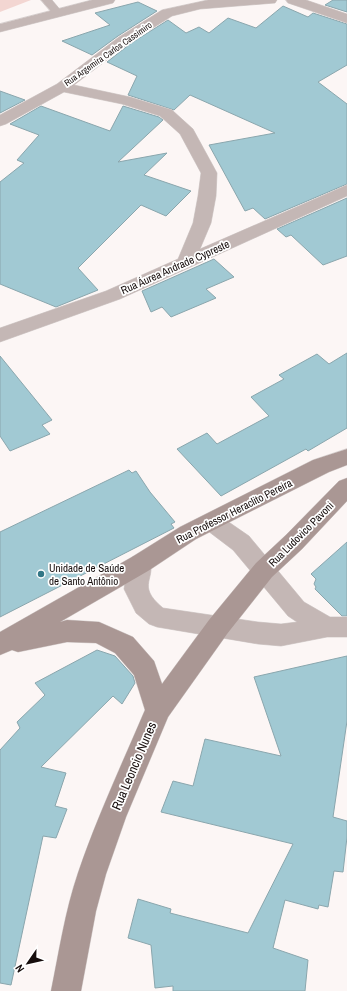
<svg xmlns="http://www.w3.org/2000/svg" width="347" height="991" font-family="'Archivo Narrow',sans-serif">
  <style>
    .green { fill: #f3d6d2 }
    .building { fill: #a1c9d3; stroke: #8aa6ad }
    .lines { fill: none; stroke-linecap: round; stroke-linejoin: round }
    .service-casing { stroke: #d7d1d0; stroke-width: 1 }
    .minor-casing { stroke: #d7d1d0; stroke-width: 1 }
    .secondary-casing { stroke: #d7d1d0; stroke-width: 1 }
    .service { fill: #c4b7b5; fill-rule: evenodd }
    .minor { fill: #c4b7b5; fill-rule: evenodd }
    .secondary { fill: #aa9794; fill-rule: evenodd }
    .poi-dot { fill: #327686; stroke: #fff; stroke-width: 1.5 }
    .labels { text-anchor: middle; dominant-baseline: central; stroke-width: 3.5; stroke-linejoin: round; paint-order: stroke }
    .far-street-label { font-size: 9px; fill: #160d0c; stroke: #fff }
    .street-label { font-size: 11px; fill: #160d0c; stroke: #fff }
    .poi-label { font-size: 11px; fill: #160d0c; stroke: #fff; text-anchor: start }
    .near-street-label { font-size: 13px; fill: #160d0c; stroke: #fff }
  </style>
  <rect width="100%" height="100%" fill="#fcf6f5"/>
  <polygon class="green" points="0,0 31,0 0,12"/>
  <g class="building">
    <polygon points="333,0 347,0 347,12 325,5"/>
    <polygon points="138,2 157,11 118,36 92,55 62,41 110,25 95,13"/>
    <polygon points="283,6 308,17 313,13 347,24 347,65 318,82 347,104 347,184 265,219 253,208 245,211 209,145 275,133 190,95 174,110 128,95 137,76 107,62 130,44 168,20 186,33 199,27 209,33 228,18 256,28"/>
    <polygon points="0,91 25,100 0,113"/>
    <polygon points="41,106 110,131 123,106 159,117 163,120 118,162 167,153 144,175 191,191 166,216 141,205 78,268 98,290 56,307 0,284 0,182 24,163 17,160 39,135 10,124"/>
    <polygon points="347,198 347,256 323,265 291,235 286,237 277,229"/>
    <polygon points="214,259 234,277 206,289 216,298 171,317 162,307 151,312 142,291"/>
    <polygon points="347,353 347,428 308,451 306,449 221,496 177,449 207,433 217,444 269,416 251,397 284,379 279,375 317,354 329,364"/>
    <polygon points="0,356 52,420 42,425 50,434 10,451 0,436"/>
    <polygon points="129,470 132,473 136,471 150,492 175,522 171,524 174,528 0,617 0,532"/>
    <polygon points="347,542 347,616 342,616 315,589 316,587 314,584 316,579 311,574"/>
    <polygon points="97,650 115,656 133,676 135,683 122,704 113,696 41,767 66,773 55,806 67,809 56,838 43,836 11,985 0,983 0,750 20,728 17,722 45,695 35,683"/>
    <polygon points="347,656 347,721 333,817 347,821 347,837 343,872 334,871 328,907 319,905 318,909 285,900 273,948 308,960 305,991 173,991 173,986 155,988 151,945 128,938 138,899 171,909 170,913 248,933 293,844 161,812 173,781 193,786 205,739 281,756 254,677"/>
  </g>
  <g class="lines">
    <defs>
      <polygon id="service" points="41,0 52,0 63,13 62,15 54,15"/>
      <g id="minor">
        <polygon points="92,0 115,0 113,3 0,32 0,24"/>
        <polygon points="208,0 277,0 275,3 200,9 172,16 129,43 74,85 130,97 172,110 193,129 217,173 216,196 211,223 200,249 347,185 347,196 120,299 0,342 0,328 106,291 178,259 193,223 198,196 201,173 180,134 160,116 122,104 64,92 6,124 0,126 0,115 57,84 119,37 162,10"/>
        <polygon points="286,0 306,0 347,14 347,23 288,3"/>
        <path d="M212 513 220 516 249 536 304 602 330 617H347V637H327L281 646 258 644 157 627 149 624 136 613 124 589 128 564 132 557 140 554 148 557C159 579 134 584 163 608L258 622 281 624 297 622 288 616 233 550 204 528 201 522 204 516Z"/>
      </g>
      <path id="secondary" d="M347 449V465L329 472 196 539 148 571 60 622 67 620 99 622 133 637 154 661 162 684 209 620 256 563 286 535 339 481 347 478V501L302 549 272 577 227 634 168 717 126 817 106 874 96 911 81 991H51C59 952 65 911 78 873 97 817 122 764 145 710L134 675 115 653 96 643 67 642 18 652 12 650 0 655V632L132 557 180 527 313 460Z"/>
    </defs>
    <use href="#service" class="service-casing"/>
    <use href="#minor" class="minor-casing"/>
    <use href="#secondary" class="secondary-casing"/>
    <use href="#service" class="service"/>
    <use href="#minor" class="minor"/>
    <use href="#secondary" class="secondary"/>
  </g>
  <circle class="poi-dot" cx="41" cy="574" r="4"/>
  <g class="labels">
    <g class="far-street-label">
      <text transform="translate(108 54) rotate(-35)">Rua Argemira Carlos Cassimiro</text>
    </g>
    <g class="street-label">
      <text transform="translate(175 267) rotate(-24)">Rua Áurea Andrade Cypreste</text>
      <text transform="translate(234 511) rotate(-27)">Rua Professor Heraclito Pereira</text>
      <text transform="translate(301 534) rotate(-45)">Rua Ludovico Pavoni</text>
    </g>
    <g class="poi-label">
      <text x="49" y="568">Unidade de Saúde<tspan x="49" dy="13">de Santo Antônio</tspan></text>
    </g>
    <g class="near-street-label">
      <text transform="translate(134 766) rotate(-67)">Rua Leoncio Nunes</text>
    </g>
  </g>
  <g transform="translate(28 963) rotate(236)" stroke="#ffffff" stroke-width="3" paint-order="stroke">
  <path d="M0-3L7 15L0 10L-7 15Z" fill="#160d0c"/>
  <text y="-6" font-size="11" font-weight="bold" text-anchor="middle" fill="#160d0c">N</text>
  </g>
</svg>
